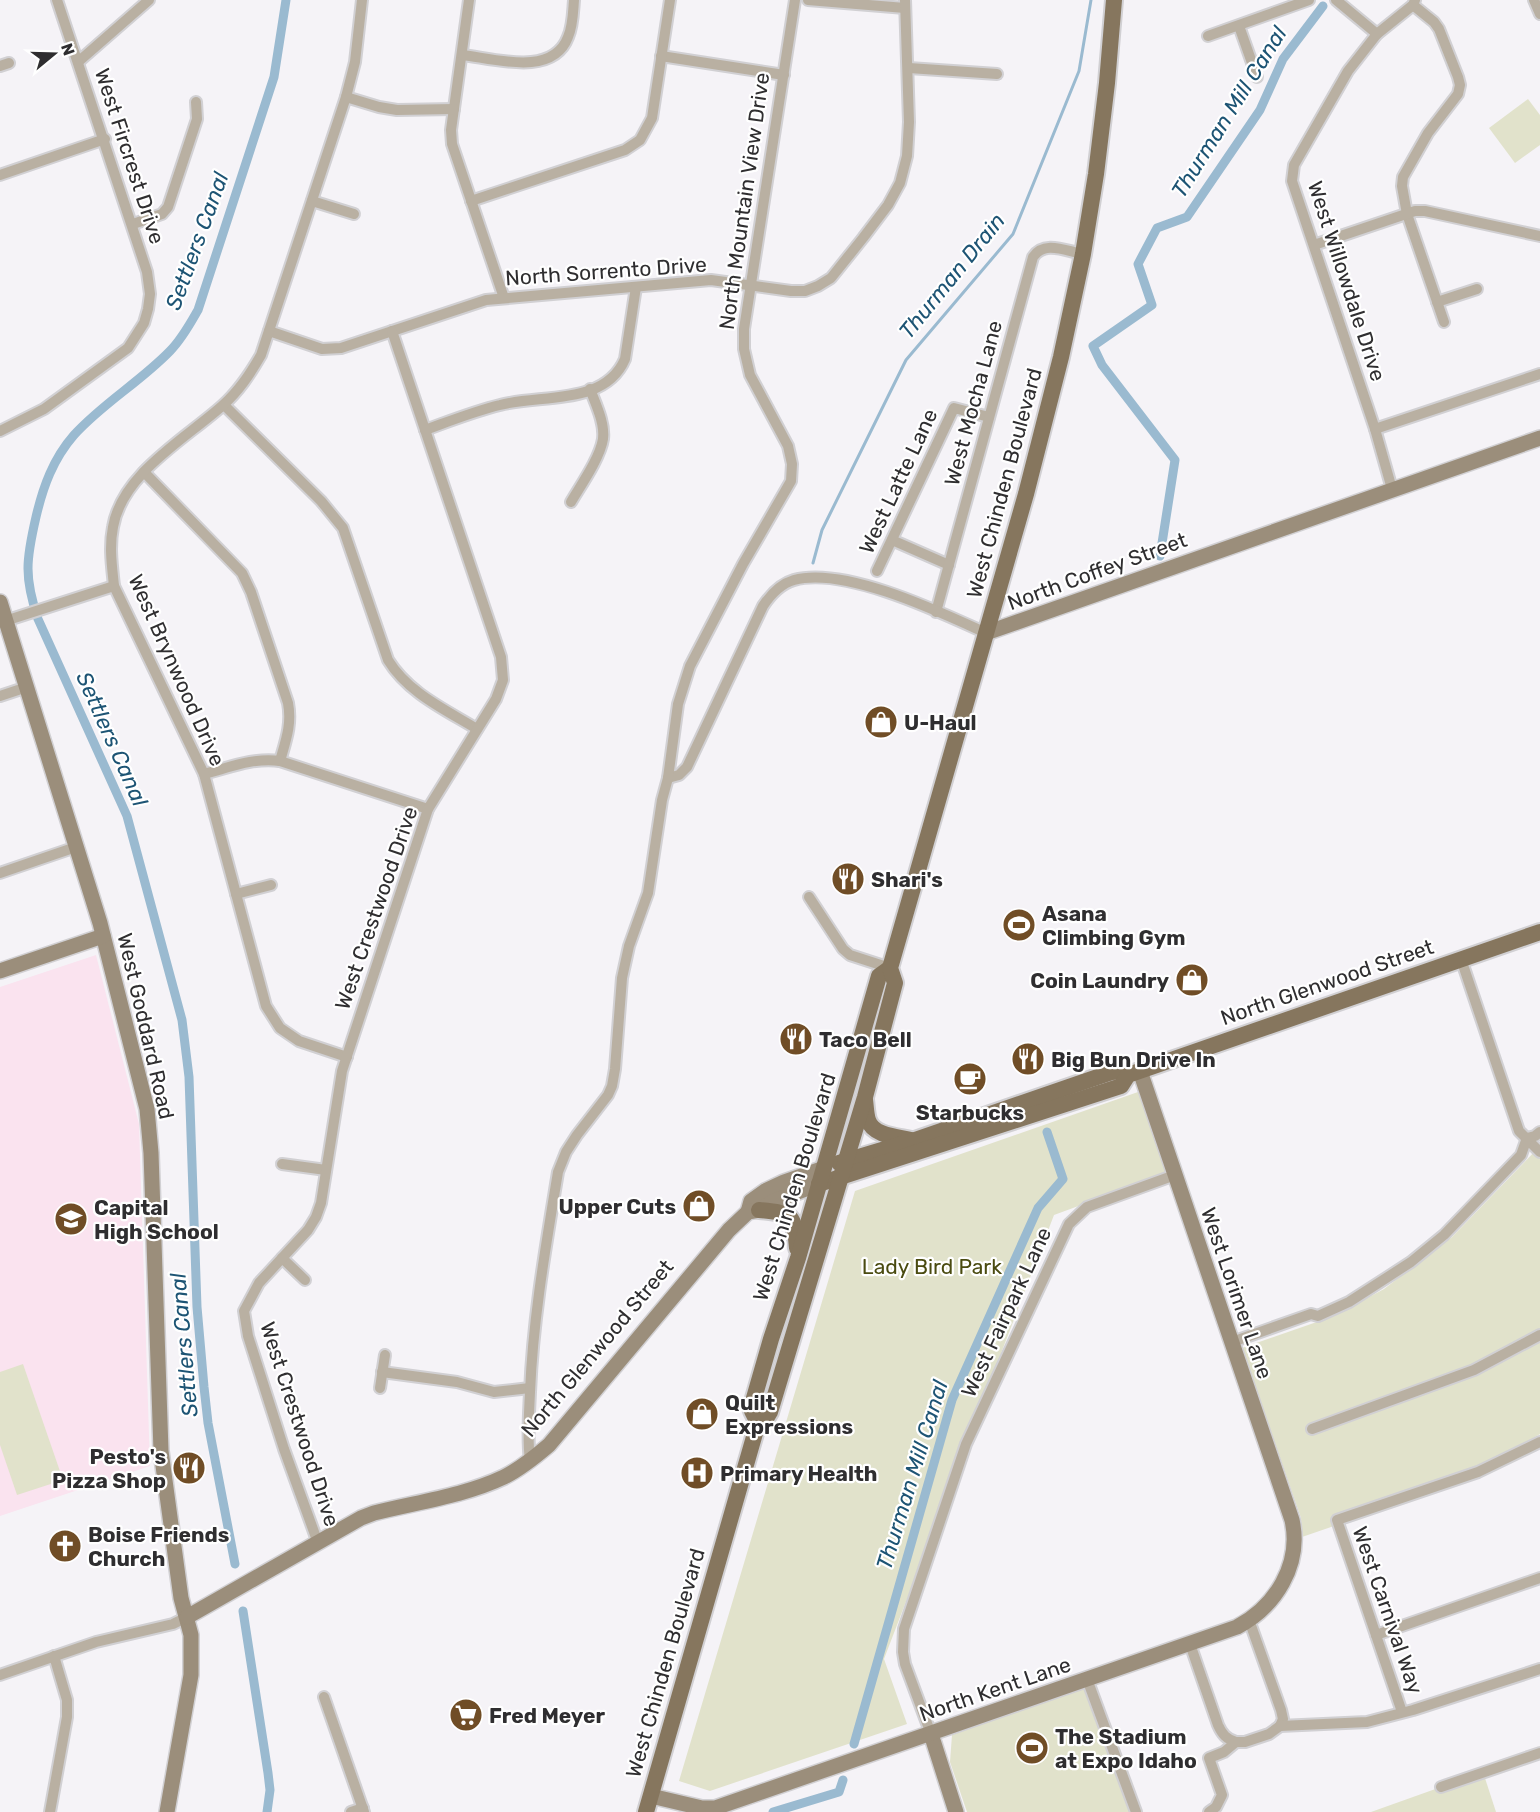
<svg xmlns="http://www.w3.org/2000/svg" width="1540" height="1812" font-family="Rubik,sans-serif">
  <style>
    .education { fill: #fae3ef }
    .green { fill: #e1e2cb }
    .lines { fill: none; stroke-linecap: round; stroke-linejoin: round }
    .stream { stroke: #9abad0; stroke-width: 3 }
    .canal { stroke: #9abad0; stroke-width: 9 }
    .street-casing { stroke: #d1d0d3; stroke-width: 14 }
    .secondary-casing { stroke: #d1d0d3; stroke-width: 18 }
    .primary-casing { stroke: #d1d0d3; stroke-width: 20 }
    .street { stroke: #b9b0a2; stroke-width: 10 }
    .secondary { stroke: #9b8e7b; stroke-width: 15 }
    .primary { stroke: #86765e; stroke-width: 16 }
    .labels { text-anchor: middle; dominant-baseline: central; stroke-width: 4.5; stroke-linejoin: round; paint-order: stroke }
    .street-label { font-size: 21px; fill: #2f2e30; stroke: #fff }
    .poi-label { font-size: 21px; font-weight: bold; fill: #2f2e30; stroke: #fff; text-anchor: start }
    .park-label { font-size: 21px; fill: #4a4b10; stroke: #fff }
    .water-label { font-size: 22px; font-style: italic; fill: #1d5474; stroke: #fff }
  </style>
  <rect width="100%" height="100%" fill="#f5f3f7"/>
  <polygon class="education" points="96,955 139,1124 150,1466 0,1516 0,987"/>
  <g class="green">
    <polygon points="1528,99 1540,115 1540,145 1515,163 1489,128"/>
    <polygon points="1138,1092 1168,1173 1054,1215 884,1659 907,1724 710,1791 679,1781 855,1191"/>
    <polygon points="1540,1146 1540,1434 1456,1484 1302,1537 1301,1518 1242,1348 1334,1316 1384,1289 1452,1237"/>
    <polygon points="23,1364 63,1480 17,1495 0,1445 0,1372"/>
    <polygon points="1090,1685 1138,1812 967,1812 950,1762 952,1735"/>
    <polygon points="1483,1772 1496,1812 1371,1812"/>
  </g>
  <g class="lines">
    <polyline class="stream" points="813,563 822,530 906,360 1013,234 1079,71 1091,0"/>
    <g class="canal">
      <polyline points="1160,556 1175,460 1102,365 1093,346 1152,305 1138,264 1157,228 1187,217 1260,110 1283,59 1323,6"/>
      <path d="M235 1564 208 1423 204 1387 197 1307 189 1077 182 1020 127 816 38 619C24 577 26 560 36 517 43 487 53 459 74 435 103 403 140 382 170 351 182 339 190 324 198 310L274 77 286 0"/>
      <polyline points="243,1611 268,1773 270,1790 267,1812"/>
      <polyline points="854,1744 952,1400 1038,1208 1063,1179 1047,1132"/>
      <polyline points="773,1812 839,1792 843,1780"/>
    </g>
    <defs>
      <g id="street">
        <polyline points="469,0 451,130 452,144 504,298"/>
        <polyline points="808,0 905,8"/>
        <polyline points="1336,0 1377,34"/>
        <polyline points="1534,0 1540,14"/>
        <polyline points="1413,5 1434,22 1439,29 1458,77 1460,85 1458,94 1428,133 1403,177 1402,186 1407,214 1444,322"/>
        <polyline points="1239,26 1257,77"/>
        <polyline points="1208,36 1309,0"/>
        <path d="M463 55C495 59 553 77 568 37 573 26 573 12 574 0"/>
        <polyline points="661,56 784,75"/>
        <polyline points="78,62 149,0"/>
        <polyline points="0,66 9,63"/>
        <polyline points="909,68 997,74"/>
        <polyline points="346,97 379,107 397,110 454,109"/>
        <polyline points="0,175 105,139"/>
        <polyline points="312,201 354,214"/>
        <polyline points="471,201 625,150 640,140 652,118 670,0"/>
        <polyline points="133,224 162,214 168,207 197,119 196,102"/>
        <polyline points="1314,245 1415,211 1425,211 1540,236"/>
        <polyline points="1437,302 1477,289"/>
        <polyline points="269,331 322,349 341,348 486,300 711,280 791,291 805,291 818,286 831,278 863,238 888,205 900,183 907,156 909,122 905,0"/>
        <path d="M224 405 321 501 343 528 388 660C408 693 446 710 477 729"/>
        <polyline points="1375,429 1540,374"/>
        <path d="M425 430C450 421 475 411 500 405 541 394 605 406 625 359L636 287"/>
        <polyline points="0,431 44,409 128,348 144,323 148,309 150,294 147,272 57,0"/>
        <path d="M144 472 242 573 251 592 288 703C292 724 286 740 280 761"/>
        <polyline points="1392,489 1375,429 1292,181 1294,165 1348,71 1377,34 1413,5 1415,0"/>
        <path d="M571 502C581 485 600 458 603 439 605 423 596 405 590 389"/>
        <polyline points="892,540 949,565"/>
        <polyline points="877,571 954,408 989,417"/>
        <path d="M936 612 1033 257C1044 240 1066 251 1083 254"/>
        <polyline points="5,621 114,586"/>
        <polyline points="0,696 27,687"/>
        <path d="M204 774C228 768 254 757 280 761L428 809"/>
        <path d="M668 778 679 775 687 767 763 606C771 594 780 584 794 580 844 566 940 612 986 633"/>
        <polyline points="0,873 76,847"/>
        <polyline points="236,894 271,885"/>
        <polyline points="809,897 843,949 850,955 890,968"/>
        <polyline points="1461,959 1519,1131 1540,1152"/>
        <path d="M347 1057 299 1041 280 1028 266 1006 204 774 114 586C112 566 109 547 113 527 122 474 185 439 222 406 239 391 250 374 261 355L346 97 355 62 362 0"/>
        <polyline points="282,1164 326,1170"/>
        <polyline points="282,1258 305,1280"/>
        <polyline points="1232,1342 1311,1314 1318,1316 1349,1302 1411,1262 1444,1235 1521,1155 1527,1138 1535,1136 1540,1132"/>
        <polyline points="382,1372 457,1382 494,1392 530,1388"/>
        <polyline points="380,1388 385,1355"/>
        <polyline points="1312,1429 1474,1370 1540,1335"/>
        <path d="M530 1461C527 1438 529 1415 530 1392 533 1318 546 1245 558 1172L566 1152 577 1135 608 1095 612 1086 615 1069 622 978 629 946 648 893 662 800 668 778 678 704 690 666 743 564 791 481 792 464 788 446 750 375 744 349V329L795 0"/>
        <polyline points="318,1543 284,1449 248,1336 244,1311 259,1283 308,1230 316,1217 321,1203 342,1071 428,809 496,699 503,680 501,657 392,331"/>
        <polyline points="1249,1620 1281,1710 1283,1719 1280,1726"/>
        <polyline points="1376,1635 1540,1578"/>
        <path d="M1190 1644 1218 1725C1222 1734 1226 1739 1236 1742"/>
        <polyline points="0,1675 96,1642 173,1624 187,1617"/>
        <polyline points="1087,1679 1136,1812"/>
        <polyline points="324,1697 364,1812"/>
        <polyline points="1402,1712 1337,1520 1478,1472 1540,1442"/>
        <polyline points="931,1734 905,1664 903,1652 904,1629 966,1444 1069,1224 1087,1207 1175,1175"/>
        <polyline points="1441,1787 1540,1753"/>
        <polyline points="50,1812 67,1717 67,1700 54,1656"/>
        <polyline points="351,1812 363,1808"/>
        <polyline points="1209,1812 1216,1807 1222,1795 1209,1758 1224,1752 1236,1742 1245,1742 1269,1734 1280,1726 1367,1722 1413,1710 1540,1669"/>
      </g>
      <g id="secondary">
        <polyline points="0,602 100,923 147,1109 151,1153 161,1451 181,1598 191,1635 191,1675 167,1812"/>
        <polyline points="986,633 1540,438"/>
        <polyline points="0,971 103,936"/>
        <polyline points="748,1212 751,1201 765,1191 784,1182 824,1168"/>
        <path d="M187 1617 361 1518 374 1513C417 1502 464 1496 504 1477 520 1469 535 1457 549 1445L729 1230 748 1212 759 1210 774 1201 819 1184"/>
        <polyline points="931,1734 956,1812"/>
        <path d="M651 1796 702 1808H715L1237 1627C1275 1607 1302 1565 1292 1520L1140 1071"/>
      </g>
      <g id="primary">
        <path d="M865 1100C866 1107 866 1114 868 1120 873 1136 898 1137 911 1140"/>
        <polyline points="839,1163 912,1141 1112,1072 1120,1071 1128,1075"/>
        <polyline points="819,1184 1121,1086 1128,1075 1540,932"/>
        <path d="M759 1210C794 1213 794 1215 797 1248"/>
        <polyline points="758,1423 752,1411 752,1405 771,1339 798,1258 879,976 890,968"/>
        <polyline points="646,1812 758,1423 767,1417 770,1412 865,1097 895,983 890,968 1026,494 1061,357 1083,254 1096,174 1107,83 1114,0"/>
      </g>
    </defs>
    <use href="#street" class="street-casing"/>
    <use href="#secondary" class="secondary-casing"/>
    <use href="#primary" class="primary-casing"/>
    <use href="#street" class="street"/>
    <use href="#secondary" class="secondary"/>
    <use href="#primary" class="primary"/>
  </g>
  <defs>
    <symbol id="shop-disc" viewBox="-11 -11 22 22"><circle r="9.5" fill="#704d26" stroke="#fff"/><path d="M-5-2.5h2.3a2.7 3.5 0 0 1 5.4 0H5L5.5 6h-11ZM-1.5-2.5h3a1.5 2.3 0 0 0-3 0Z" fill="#fff"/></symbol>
    <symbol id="restaurant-disc" viewBox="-11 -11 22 22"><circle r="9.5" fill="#704d26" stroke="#fff"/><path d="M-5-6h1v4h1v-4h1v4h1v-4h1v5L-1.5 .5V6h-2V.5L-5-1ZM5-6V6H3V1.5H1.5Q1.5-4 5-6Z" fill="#fff"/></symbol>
    <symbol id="stadium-disc" viewBox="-11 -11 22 22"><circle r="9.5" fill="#704d26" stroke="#fff"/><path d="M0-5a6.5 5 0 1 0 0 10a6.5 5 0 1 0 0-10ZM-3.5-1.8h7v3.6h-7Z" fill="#fff"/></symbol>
    <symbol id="cafe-disc" viewBox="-11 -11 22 22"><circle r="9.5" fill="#704d26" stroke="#fff"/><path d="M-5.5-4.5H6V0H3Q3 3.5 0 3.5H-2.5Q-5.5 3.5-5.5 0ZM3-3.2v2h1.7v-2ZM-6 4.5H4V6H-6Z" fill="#fff"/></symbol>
    <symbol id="school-disc" viewBox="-11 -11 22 22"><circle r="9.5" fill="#704d26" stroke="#fff"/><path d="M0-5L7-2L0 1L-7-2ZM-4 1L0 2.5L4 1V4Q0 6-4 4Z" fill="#fff"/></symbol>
    <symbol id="hospital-disc" viewBox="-11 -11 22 22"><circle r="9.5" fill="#704d26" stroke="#fff"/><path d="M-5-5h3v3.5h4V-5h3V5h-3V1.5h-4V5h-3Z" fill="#fff"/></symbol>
    <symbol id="church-disc" viewBox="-11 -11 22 22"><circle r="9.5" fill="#704d26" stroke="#fff"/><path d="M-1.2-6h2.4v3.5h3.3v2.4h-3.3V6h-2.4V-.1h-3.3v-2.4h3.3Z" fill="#fff"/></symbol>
    <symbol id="supermarket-disc" viewBox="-11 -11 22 22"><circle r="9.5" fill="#704d26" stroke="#fff"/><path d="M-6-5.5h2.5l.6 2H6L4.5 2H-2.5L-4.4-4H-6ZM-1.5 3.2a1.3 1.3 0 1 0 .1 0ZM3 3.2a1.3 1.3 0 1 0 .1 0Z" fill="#fff"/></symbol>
  </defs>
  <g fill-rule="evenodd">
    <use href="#shop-disc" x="862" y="703" width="38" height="38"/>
    <use href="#restaurant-disc" x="829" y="860" width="38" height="38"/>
    <use href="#stadium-disc" x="1000" y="906" width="38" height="38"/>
    <use href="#shop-disc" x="1173" y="961" width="38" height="38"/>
    <use href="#restaurant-disc" x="777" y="1020" width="38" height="38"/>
    <use href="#restaurant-disc" x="1009" y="1040" width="38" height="38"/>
    <use href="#cafe-disc" x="951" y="1060" width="38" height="38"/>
    <use href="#shop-disc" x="680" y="1187" width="38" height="38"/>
    <use href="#school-disc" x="52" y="1200" width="38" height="38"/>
    <use href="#shop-disc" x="683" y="1395" width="38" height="38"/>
    <use href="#restaurant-disc" x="170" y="1449" width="38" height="38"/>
    <use href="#hospital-disc" x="678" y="1454" width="38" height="38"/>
    <use href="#church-disc" x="46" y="1527" width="38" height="38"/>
    <use href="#supermarket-disc" x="447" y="1696" width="38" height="38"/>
    <use href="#stadium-disc" x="1013" y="1729" width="38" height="38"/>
  </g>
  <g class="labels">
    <g class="street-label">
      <text transform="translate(130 156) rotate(72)">West Fircrest Drive</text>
      <text transform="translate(744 201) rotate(-82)">North Mountain View Drive</text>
      <text transform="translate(606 271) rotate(-4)">North Sorrento Drive</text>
      <text transform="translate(1347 281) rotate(72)">West Willowdale Drive</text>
      <text transform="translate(973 403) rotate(-75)">West Mocha Lane</text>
      <text transform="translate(898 481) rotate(-65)">West Latte Lane</text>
      <text transform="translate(1004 483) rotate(-75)">West Chinden Boulevard</text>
      <text transform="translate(1097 571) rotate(-20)">North Coffey Street</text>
      <text transform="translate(177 670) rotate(66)">West Brynwood Drive</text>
      <text transform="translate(376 908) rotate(-71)">West Crestwood Drive</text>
      <text transform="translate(1327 982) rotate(-19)">North Glenwood Street</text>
      <text transform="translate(146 1026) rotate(77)">West Goddard Road</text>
      <text transform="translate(794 1187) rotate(-73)">West Chinden Boulevard</text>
      <text transform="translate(1237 1293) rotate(71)">West Lorimer Lane</text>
      <text transform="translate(1006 1312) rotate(-65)">West Fairpark Lane</text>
      <text transform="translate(597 1348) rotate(-50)">North Glenwood Street</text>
      <text transform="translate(300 1424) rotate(72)">West Crestwood Drive</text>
      <text transform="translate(1388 1610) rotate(71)">West Carnival Way</text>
      <text transform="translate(665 1663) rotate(-74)">West Chinden Boulevard</text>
      <text transform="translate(995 1689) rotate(-19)">North Kent Lane</text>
    </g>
    <g class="poi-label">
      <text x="904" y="722">U-Haul</text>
      <text x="871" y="879">Shari's</text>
      <text x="1042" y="913">Asana<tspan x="1042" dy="24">Climbing Gym</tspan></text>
      <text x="1169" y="980" text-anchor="end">Coin Laundry</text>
      <text x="819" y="1039">Taco Bell</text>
      <text x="1051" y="1059">Big Bun Drive In</text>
      <text x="970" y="1112" text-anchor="middle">Starbucks</text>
      <text x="676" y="1206" text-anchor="end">Upper Cuts</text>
      <text x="94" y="1207">Capital<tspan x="94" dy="24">High School</tspan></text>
      <text x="725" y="1402">Quilt<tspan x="725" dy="24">Expressions</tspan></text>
      <text x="166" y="1456" text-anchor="end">Pesto's<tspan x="166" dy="24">Pizza Shop</tspan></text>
      <text x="720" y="1473">Primary Health</text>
      <text x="88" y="1534">Boise Friends<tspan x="88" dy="24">Church</tspan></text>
      <text x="489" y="1715">Fred Meyer</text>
      <text x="1055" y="1736">The Stadium<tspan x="1055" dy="24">at Expo Idaho</tspan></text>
    </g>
    <g class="park-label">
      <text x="932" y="1266">Lady Bird Park</text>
    </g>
    <g class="water-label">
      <text transform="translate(1229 112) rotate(-58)">Thurman Mill Canal</text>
      <text transform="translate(197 241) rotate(-70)">Settlers Canal</text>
      <text transform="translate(952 276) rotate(-51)">Thurman Drain</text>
      <text transform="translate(112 739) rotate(66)">Settlers Canal</text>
      <text transform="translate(184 1345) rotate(-95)">Settlers Canal</text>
      <text transform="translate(912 1475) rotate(-73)">Thurman Mill Canal</text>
    </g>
  </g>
  <g transform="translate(54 54) rotate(71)" stroke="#ffffff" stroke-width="4.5" paint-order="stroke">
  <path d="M0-4.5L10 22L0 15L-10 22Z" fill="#2f2e30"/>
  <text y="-9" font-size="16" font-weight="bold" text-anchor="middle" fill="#2f2e30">N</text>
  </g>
</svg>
